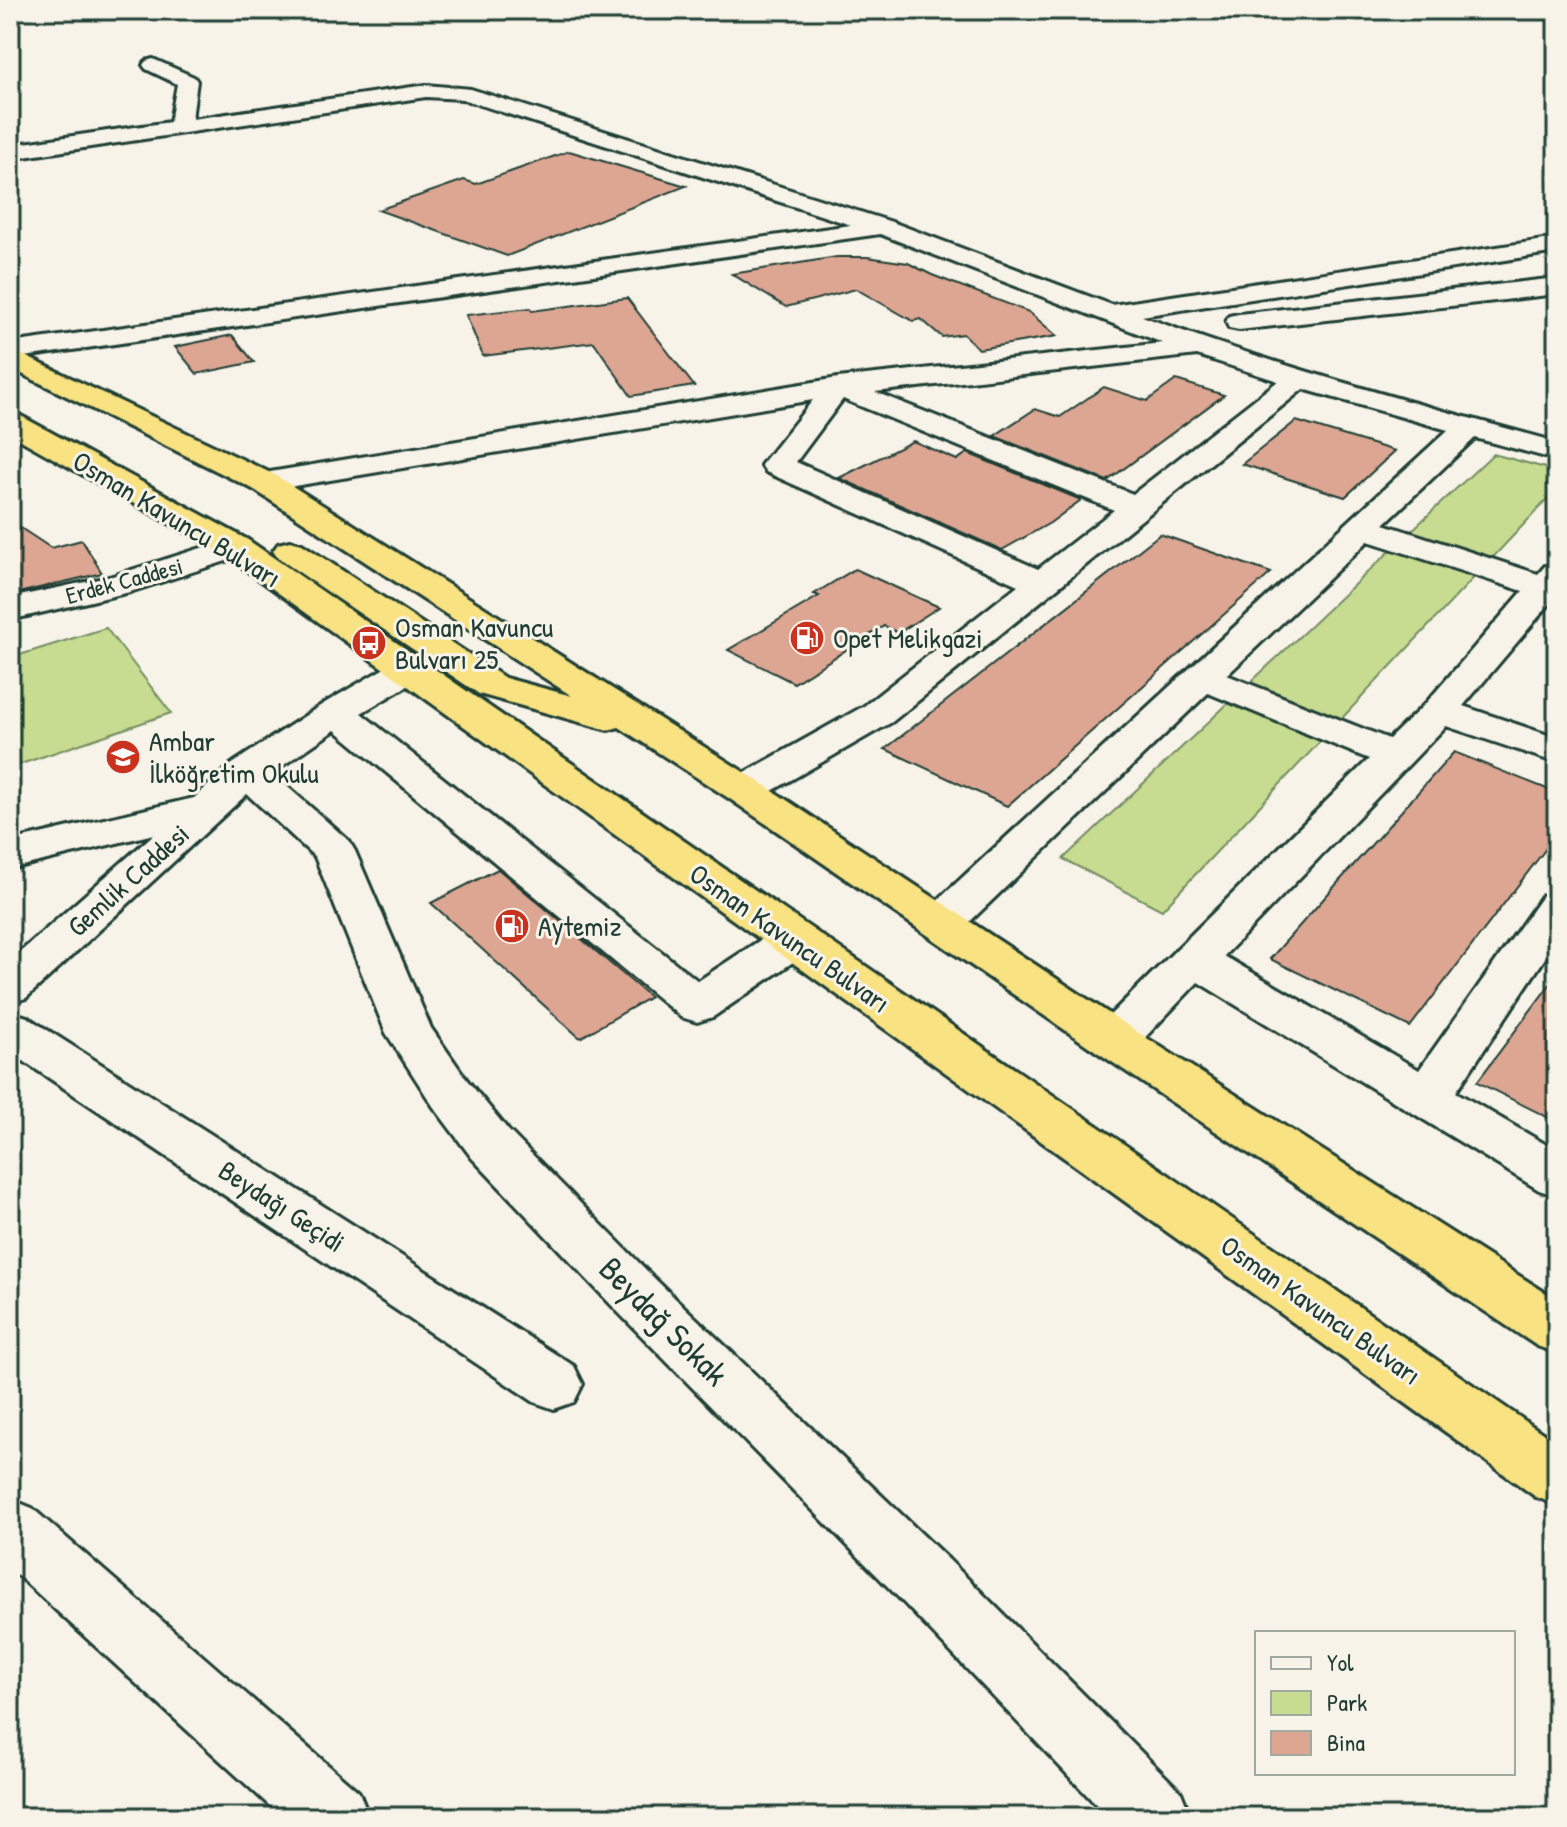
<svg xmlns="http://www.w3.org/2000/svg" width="1567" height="1827" font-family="'Patrick Hand',sans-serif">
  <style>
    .green { fill: #c7dc91; stroke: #738c62; stroke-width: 2 }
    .building { fill: #dca693; stroke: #1f3d34; stroke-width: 2 }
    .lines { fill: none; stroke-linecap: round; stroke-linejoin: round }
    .minor-casing { stroke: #1f3d34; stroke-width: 6 }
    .highway-casing { stroke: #1f3d34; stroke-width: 6 }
    .minor { fill: #f7f3e8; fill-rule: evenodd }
    .highway { fill: #f8e281; fill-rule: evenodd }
    .labels { text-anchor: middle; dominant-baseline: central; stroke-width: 6; stroke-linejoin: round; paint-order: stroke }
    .far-street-label { font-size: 24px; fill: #1f3d34; stroke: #f7f3e8 }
    .street-label { font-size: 28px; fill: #1f3d34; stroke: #f7f3e8 }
    .poi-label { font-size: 28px; fill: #1f3d34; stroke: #f7f3e8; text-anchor: start }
    .near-street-label { font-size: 34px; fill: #1f3d34; stroke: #f7f3e8 }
  </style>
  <rect width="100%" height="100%" fill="#f7f3e8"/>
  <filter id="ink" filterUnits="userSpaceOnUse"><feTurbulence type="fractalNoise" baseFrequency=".0125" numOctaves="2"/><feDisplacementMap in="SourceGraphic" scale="16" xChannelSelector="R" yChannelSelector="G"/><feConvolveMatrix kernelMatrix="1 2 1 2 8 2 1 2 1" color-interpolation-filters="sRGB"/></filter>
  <g filter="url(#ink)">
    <g class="green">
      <polygon points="1493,454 1557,471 1557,489 1162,910 1063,859"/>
      <polygon points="106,628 171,713 18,765 10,752 10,658"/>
    </g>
    <g class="building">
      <polygon points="569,151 686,186 507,256 378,210 464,180 476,184"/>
      <polygon points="837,257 867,257 908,263 932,275 1029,312 1057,336 979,349 963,334 942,337 921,319 913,321 856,289 786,307 732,274"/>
      <polygon points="627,298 694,386 631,396 594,342 483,356 466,315 530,308 532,311"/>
      <polygon points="232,335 254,362 197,374 175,347"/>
      <polygon points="1176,380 1224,395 1107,481 994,436 1035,409 1060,417 1104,387 1147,401"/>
      <polygon points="1296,421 1395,451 1345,497 1242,464"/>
      <polygon points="913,441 957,460 967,453 1081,500 1050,523 1002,550 839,478"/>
      <polygon points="10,521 51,548 82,540 102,573 10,595"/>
      <polygon points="1160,534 1271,573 1007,806 885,749"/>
      <polygon points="855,569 939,607 898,633 884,626 794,683 728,650 819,596 814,594"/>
      <polygon points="1454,752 1557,793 1557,834 1410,1027 1270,959"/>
      <polygon points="498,869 552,914 650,997 580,1038 431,903"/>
      <polygon points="1557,975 1557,1122 1477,1082"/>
    </g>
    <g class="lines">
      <defs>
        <g id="minor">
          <path d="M153 59 194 77 197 81 192 119 426 85 471 89 892 222 1112 305 1557 238V252L1142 316C1278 367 1418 404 1557 442V460L1475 438 1384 524 1538 574 1545 566 1557 563V595L1463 706 1557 738V763L1446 726 1224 956 1419 1070 1542 896 1557 891V940L1456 1092 1557 1151V1196L1539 1190 1198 982 1131 1052 1114 1057 1097 1052 1090 1040 1097 1028 1369 759 1208 693 958 933 942 937 926 933 920 922 926 911 1448 430 1303 389 892 722 758 799 744 802 730 799 724 790 730 781 864 706 1018 585 766 472 761 465 813 400 264 491 253 489 248 482 253 475 264 473 838 378 1163 343 880 234 10 359V343L851 225 462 99 426 97 10 159V145L170 122 177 84 146 69 143 65 146 61ZM1197 355 1278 381 1133 494 875 392ZM843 399 1114 510 1038 569 796 462ZM1368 541 1523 591 1426 703 1389 739 1227 675Z"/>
          <polygon points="1557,278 1557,294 1239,330 1229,328 1226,322 1229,316 1239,314"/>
          <polygon points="236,537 248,540 253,547 248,554 130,592 10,620 10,598 109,577"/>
          <polygon points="408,659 421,662 426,670 421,678 361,713 698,981 777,929 793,925 809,929 815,940 809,951 713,1017 697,1022 681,1017 335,730 272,773 349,841 355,851 431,1028 467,1080 508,1130 656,1280 949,1560 1181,1792 1191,1817 1108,1817 905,1604 618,1312 472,1158 433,1106 386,1033 315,857 247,794 26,998 10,1003 10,961 154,834 10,869 10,841 194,798 233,763 323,704 395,662"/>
          <polygon points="10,1012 27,1017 574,1366 583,1384 574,1402 554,1409 534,1402 10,1052"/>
          <polygon points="10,1499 32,1508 359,1792 369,1817 282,1817 10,1568"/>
        </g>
        <g id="highway">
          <polygon points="10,349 275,475 758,781 1131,1028 1557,1300 1557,1353 1537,1346 1097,1052 730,799 619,727 608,730 479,694 278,558 273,551 278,544 290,541 302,544 505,678 572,696 253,489 10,368"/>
          <polygon points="10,413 21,416 248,540 1557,1443 1557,1505 1536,1497 224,554 10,434"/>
        </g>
      </defs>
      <use href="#minor" class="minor-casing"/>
      <use href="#highway" class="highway-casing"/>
      <use href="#minor" class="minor"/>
      <use href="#highway" class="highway"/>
    </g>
  </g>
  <defs>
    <symbol id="fuel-disc" viewBox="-11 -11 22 22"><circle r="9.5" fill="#c8321e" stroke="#f7f3e8"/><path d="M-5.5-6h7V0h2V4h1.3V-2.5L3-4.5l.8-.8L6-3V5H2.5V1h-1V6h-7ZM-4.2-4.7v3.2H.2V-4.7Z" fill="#fff"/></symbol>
    <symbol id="bus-disc" viewBox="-11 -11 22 22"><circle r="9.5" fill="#c8321e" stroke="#f7f3e8"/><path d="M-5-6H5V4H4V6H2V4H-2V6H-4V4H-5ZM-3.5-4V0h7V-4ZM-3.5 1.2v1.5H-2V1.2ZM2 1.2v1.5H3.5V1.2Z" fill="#fff"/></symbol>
    <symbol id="school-disc" viewBox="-11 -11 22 22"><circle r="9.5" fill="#c8321e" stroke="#f7f3e8"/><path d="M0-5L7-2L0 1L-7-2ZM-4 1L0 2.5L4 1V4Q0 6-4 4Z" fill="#fff"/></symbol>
  </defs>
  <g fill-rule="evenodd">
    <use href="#fuel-disc" x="787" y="618" width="40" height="40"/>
    <use href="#bus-disc" x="349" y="623" width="40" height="40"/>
    <use href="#school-disc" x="103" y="737" width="40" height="40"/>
    <use href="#fuel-disc" x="492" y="906" width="40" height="40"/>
  </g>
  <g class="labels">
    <g class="far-street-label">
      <text transform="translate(124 580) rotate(-15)">Erdek Caddesi</text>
    </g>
    <g class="street-label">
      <text transform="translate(177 519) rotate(31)">Osman Kavuncu Bulvarı</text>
      <text transform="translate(128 880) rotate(-42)">Gemlik Caddesi</text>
      <text transform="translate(790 938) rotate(35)">Osman Kavuncu Bulvarı</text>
      <text transform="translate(282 1206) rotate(33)">Beydağı Geçidi</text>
      <text transform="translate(1321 1310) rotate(35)">Osman Kavuncu Bulvarı</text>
    </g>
    <g class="poi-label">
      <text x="395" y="627">Osman Kavuncu<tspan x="395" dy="32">Bulvarı 25</tspan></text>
      <text x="833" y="638">Opet Melikgazi</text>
      <text x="149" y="741">Ambar<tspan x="149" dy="32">İlköğretim Okulu</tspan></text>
      <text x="538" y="926">Aytemiz</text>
    </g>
    <g class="near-street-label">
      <text transform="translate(664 1321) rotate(45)">Beydağ Sokak</text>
    </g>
  </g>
  <rect width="1567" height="1827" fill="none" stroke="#f7f3e8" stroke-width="40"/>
  <rect x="20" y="20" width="1527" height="1787" fill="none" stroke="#1f3d34" stroke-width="3" filter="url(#ink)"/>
  <rect x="1255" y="1631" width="260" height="144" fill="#f7f3e8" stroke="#a1aaa0" stroke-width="2"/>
  <rect x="1271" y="1657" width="40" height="12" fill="#f7f3e8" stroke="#a1aaa0" stroke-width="2"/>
  <text x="1327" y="1671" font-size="24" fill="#1f3d34">Yol</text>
  <rect x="1271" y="1691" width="40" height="24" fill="#c7dc91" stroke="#a1aaa0" stroke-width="2"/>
  <text x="1327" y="1711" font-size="24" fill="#1f3d34">Park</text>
  <rect x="1271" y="1731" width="40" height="24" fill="#dca693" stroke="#a1aaa0" stroke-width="2"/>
  <text x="1327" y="1751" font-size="24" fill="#1f3d34">Bina</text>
</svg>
